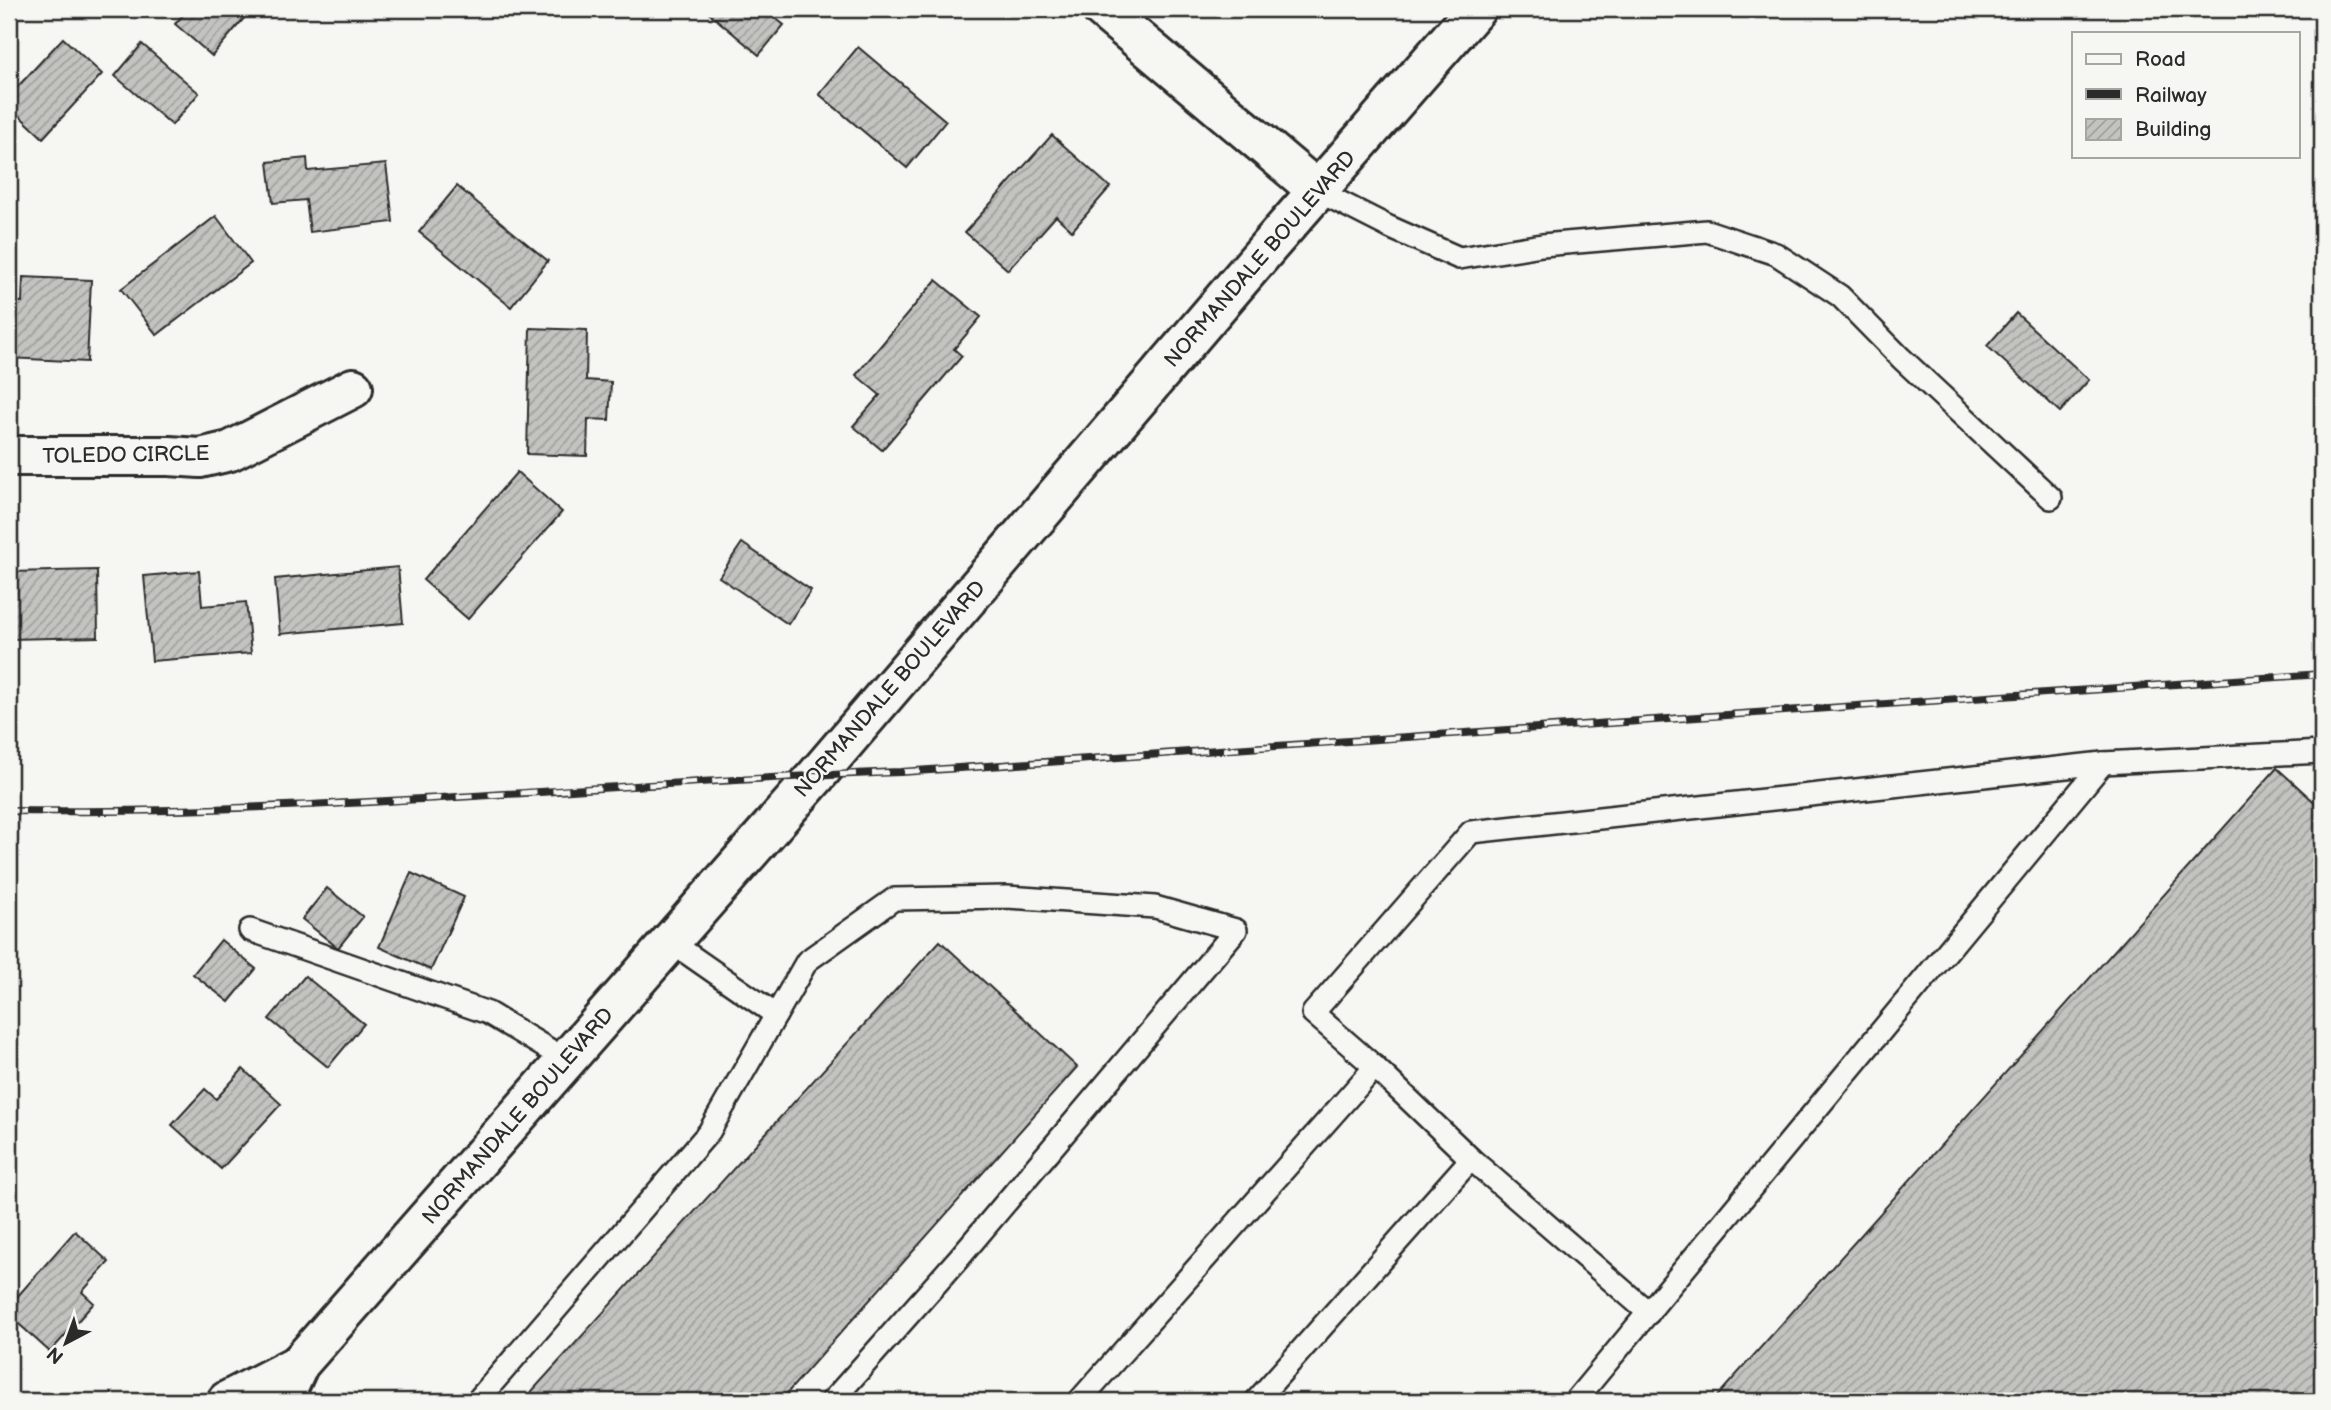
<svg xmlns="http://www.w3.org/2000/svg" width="2331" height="1410" font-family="'Balsamiq Sans',sans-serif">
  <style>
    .building { fill: url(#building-hatch); stroke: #2b2b2b; stroke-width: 2 }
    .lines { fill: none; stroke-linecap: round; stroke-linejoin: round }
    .service-casing { stroke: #2b2b2b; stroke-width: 26 }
    .minor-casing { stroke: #2b2b2b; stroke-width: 44 }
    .tertiary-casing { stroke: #2b2b2b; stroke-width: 44 }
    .service { stroke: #f6f6f2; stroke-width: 21 }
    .minor { stroke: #f6f6f2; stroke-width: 38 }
    .tertiary { stroke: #f6f6f2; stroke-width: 38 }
    .rail-casing { stroke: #2b2b2b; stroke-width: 8 }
    .rail { stroke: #f6f6f2; stroke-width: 5; stroke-dasharray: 16; stroke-linecap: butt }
    .labels { text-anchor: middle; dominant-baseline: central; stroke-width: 5; stroke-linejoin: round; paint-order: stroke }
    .street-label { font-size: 21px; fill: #2b2b2b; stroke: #f6f6f2 }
  </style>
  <defs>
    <pattern id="building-hatch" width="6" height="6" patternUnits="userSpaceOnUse" patternTransform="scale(1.75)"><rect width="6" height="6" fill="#c3c3c0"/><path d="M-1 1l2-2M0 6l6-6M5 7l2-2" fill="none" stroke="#9f9f9c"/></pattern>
  </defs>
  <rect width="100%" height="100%" fill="#f6f6f2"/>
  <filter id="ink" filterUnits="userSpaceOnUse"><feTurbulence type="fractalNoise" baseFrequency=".0143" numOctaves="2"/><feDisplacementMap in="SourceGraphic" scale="14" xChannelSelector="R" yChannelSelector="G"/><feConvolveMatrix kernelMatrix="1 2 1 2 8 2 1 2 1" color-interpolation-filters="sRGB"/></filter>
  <g filter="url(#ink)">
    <g class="building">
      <polygon points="188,9 250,9 251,10 212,56 175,24"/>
      <polygon points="704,9 764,9 784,25 759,55"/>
      <polygon points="63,38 102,74 43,138 9,106 9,96"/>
      <polygon points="142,44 199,93 172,125 115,76"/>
      <polygon points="858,47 946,121 907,168 819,94"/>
      <polygon points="1052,135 1110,187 1072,231 1056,216 1008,270 965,232"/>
      <polygon points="307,158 308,171 386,164 393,222 310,232 306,200 273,203 268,162"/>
      <polygon points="457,186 548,261 511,307 419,232"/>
      <polygon points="216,216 251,263 157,335 121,289"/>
      <polygon points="23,277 91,280 87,362 9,358 9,301 22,302"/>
      <polygon points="936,280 981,317 954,349 962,356 882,450 853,426 880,395 856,375"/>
      <polygon points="2016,313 2089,380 2060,412 1987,346"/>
      <polygon points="530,328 587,330 586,380 611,382 609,420 588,419 587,456 527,454"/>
      <polygon points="517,472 562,512 468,619 423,580"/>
      <polygon points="742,543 811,590 788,624 719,577"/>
      <polygon points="398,567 403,623 280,634 275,579"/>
      <polygon points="97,570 98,637 9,639 9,572"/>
      <polygon points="199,571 202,606 246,602 251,653 152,661 144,576"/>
      <polygon points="2277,768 2322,809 2322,1401 1713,1401"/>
      <polygon points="411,873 464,897 431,970 379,947"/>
      <polygon points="327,888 363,917 338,948 302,919"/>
      <polygon points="221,940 256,969 229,1002 193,974"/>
      <polygon points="940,941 1077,1067 780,1401 523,1401"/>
      <polygon points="305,976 364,1024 328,1067 269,1019"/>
      <polygon points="243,1069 281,1104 221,1169 172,1125 205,1089 216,1099"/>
      <polygon points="75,1231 109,1262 82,1292 94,1303 50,1352 9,1315 9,1306"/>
    </g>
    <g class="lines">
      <defs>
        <g id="service">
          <polyline points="1318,191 1389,227 1459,258 1542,245 1707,231 1776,254 1840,296 1901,358 2051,498"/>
          <polyline points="250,930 488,1013 568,1061"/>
          <polyline points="671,942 776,1015"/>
          <polyline points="1649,1313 1471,1159 1375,1067 1313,1013 1471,832 2103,763 2322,752"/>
          <polyline points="477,1401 709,1132 807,961 894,899 1007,897 1155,907 1236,930 959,1258 832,1401"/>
          <polyline points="1079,1401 1375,1067"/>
          <polyline points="1256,1401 1471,1159"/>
          <polyline points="1575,1401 2103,763"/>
        </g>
        <polyline id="minor" points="9,456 169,456 200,458 230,451 353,388"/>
        <g id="tertiary">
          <polyline points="1102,9 1318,191"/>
          <polyline points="227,1401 299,1364"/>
          <polyline points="282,1401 299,1364 817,775 1269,246 1476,9"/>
        </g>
      </defs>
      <use href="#service" class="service-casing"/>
      <use href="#minor" class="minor-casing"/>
      <use href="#tertiary" class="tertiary-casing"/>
      <use href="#service" class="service"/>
      <use href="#minor" class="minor"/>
      <use href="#tertiary" class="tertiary"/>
      <defs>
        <path id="rail" d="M9 811C307 815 603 783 901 772L2322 674"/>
      </defs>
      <use href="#rail" class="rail-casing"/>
      <use href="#rail" class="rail"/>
    </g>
  </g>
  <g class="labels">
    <g class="street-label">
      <text transform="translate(1260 259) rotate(-49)">NORMANDALE BOULEVARD</text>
      <text transform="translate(126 455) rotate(-1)">TOLEDO CIRCLE</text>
      <text transform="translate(890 689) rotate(-49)">NORMANDALE BOULEVARD</text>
      <text transform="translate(518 1116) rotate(-49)">NORMANDALE BOULEVARD</text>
    </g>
  </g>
  <rect width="2331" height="1410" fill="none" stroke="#f6f6f2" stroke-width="35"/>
  <rect x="18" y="18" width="2296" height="1375" fill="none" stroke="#2b2b2b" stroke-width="2.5" filter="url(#ink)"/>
  <rect x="2072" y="32" width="228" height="126" fill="#f6f6f2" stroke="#a5a5a2" stroke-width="2"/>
  <rect x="2086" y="54" width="35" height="10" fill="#f6f6f2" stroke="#a5a5a2" stroke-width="2"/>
  <text x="2135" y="66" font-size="21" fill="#2b2b2b">Road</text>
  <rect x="2086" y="89" width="35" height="10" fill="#2b2b2b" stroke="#a5a5a2" stroke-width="2"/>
  <text x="2135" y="102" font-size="21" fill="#2b2b2b">Railway</text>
  <rect x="2086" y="119" width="35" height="21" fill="url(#building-hatch)" stroke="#a5a5a2" stroke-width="2"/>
  <text x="2135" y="136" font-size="21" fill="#2b2b2b">Building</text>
  <g transform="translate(66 1343) rotate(221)" stroke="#f6f6f2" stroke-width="5" paint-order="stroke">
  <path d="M0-5L12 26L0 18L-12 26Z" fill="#2b2b2b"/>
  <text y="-10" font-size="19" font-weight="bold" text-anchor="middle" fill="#2b2b2b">N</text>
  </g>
</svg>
